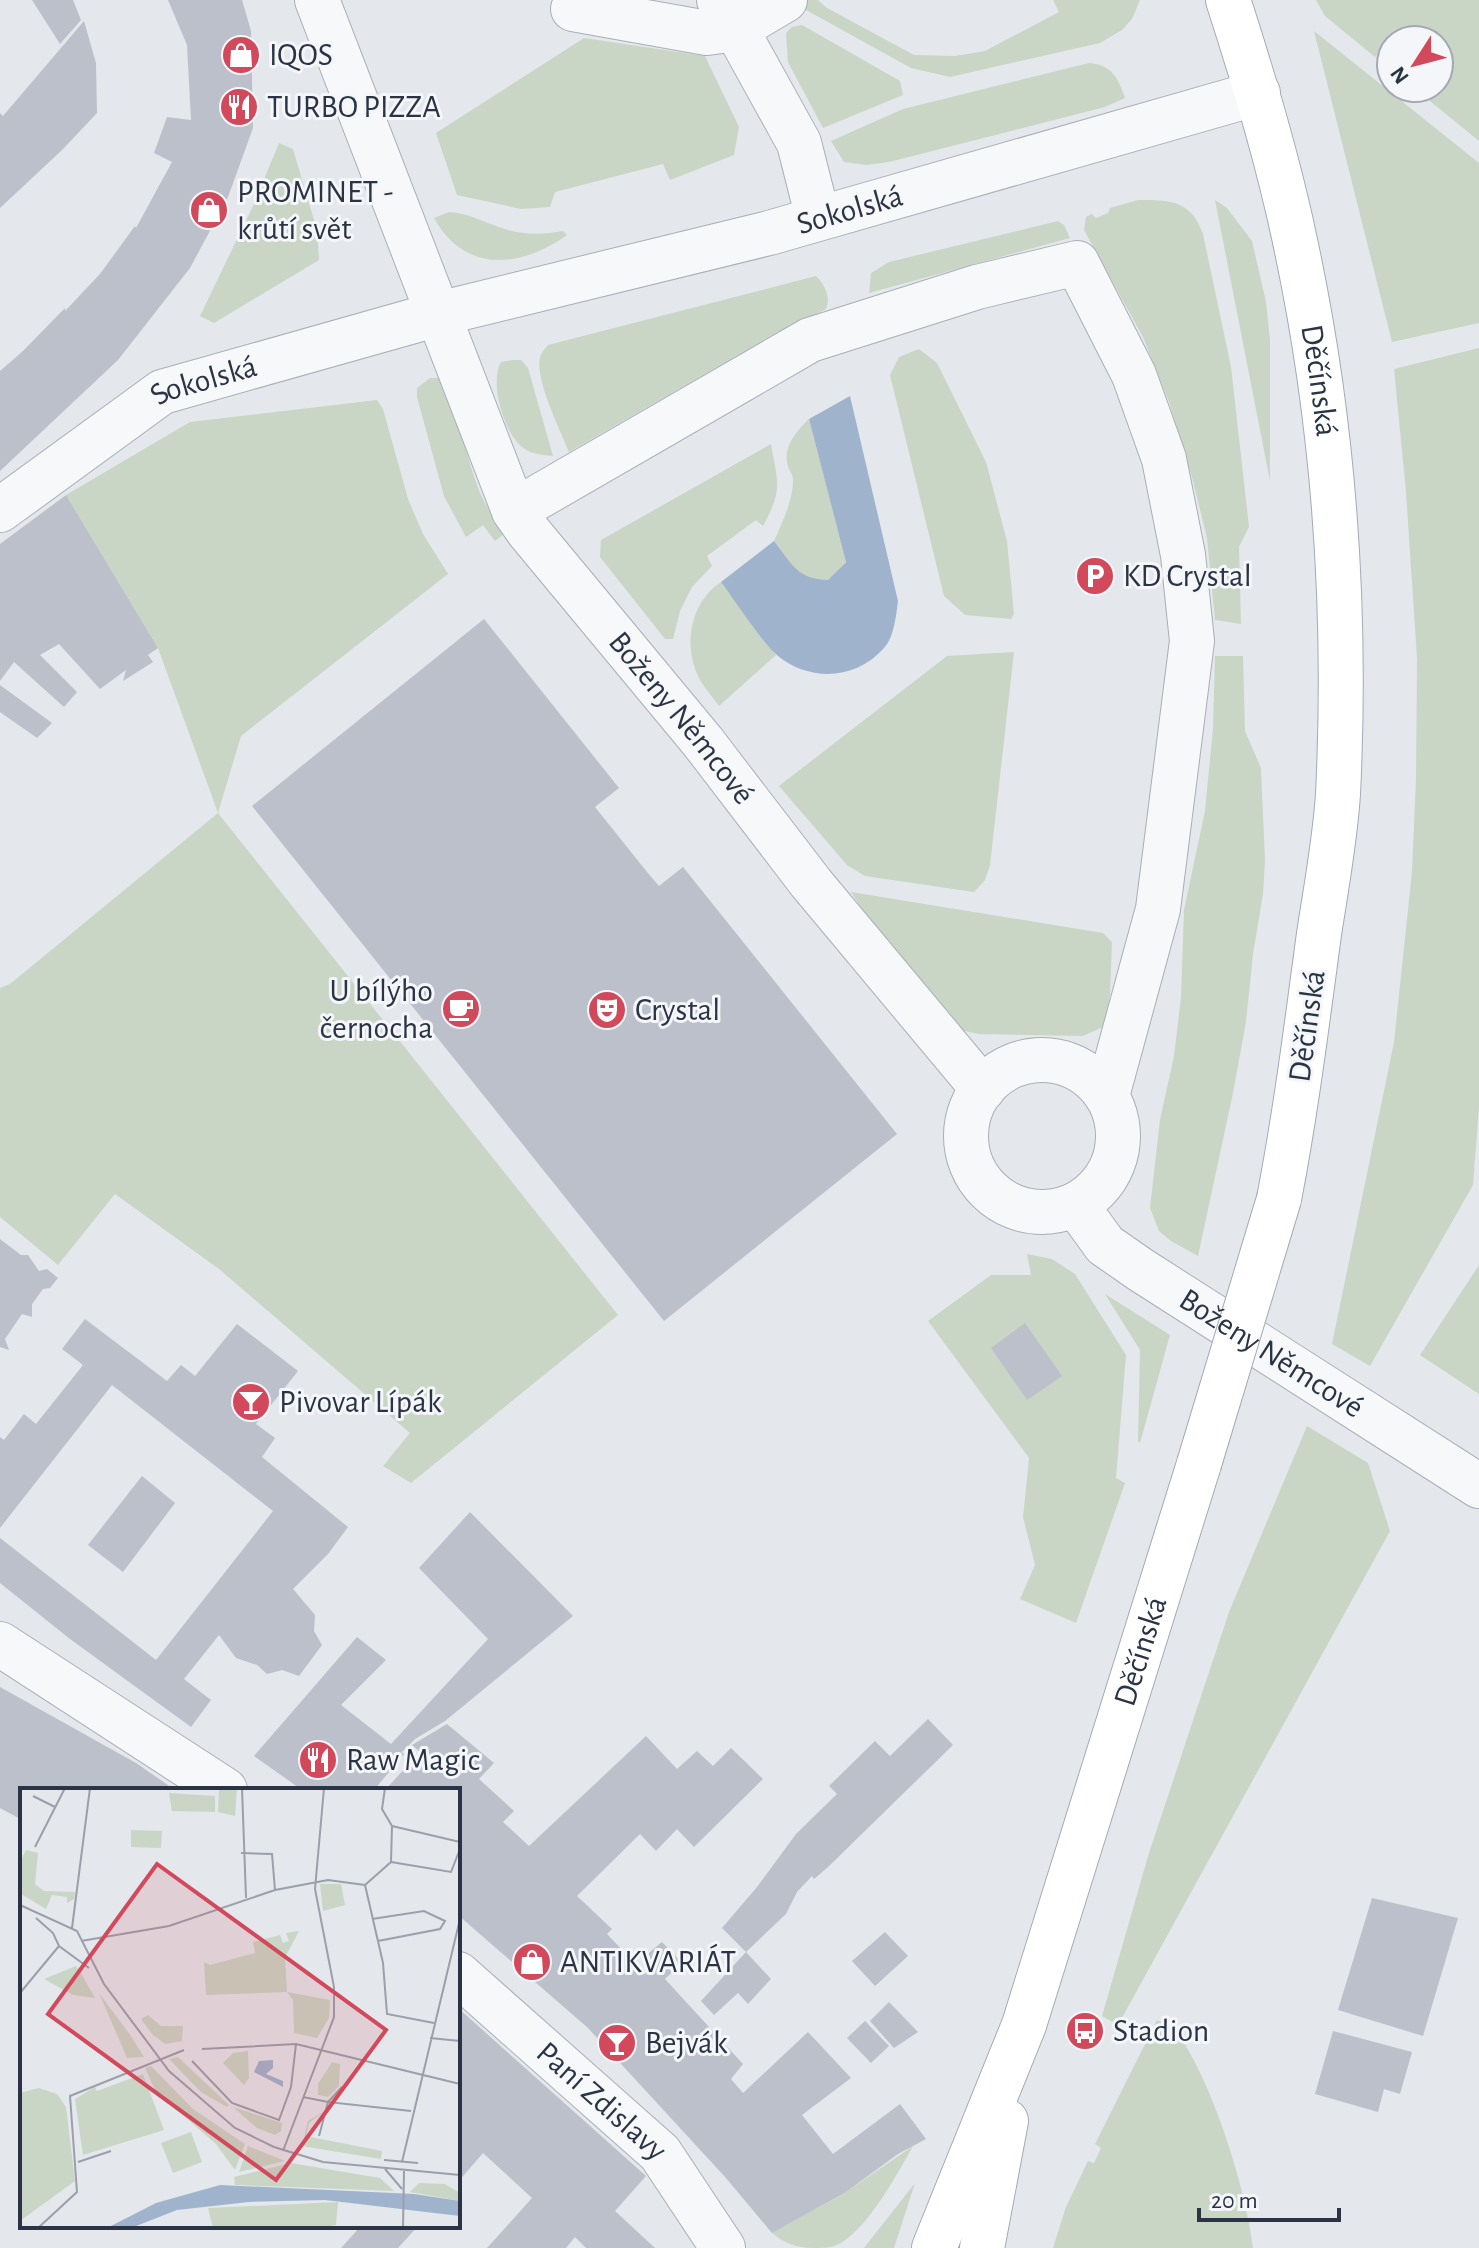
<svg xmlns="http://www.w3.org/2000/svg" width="1479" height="2248" font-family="'Alegreya Sans',sans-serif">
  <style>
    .green { fill: #c9d6c5 }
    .water { fill: #9fb4cc }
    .building { fill: #bbc0ca }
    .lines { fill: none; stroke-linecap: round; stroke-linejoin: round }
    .minor-casing { stroke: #a9aeb7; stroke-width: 46 }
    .major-casing { stroke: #a3abb8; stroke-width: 46 }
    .minor { stroke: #f7f8fa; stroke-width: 44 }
    .major { stroke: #fff; stroke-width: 44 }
    .major-bridge-casing { stroke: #a3abb8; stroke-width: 46; stroke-linecap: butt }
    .major-bridge { stroke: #fff; stroke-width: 44 }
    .labels { text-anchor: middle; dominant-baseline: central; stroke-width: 6; stroke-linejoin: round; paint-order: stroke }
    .poi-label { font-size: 32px; fill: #2b3445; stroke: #f4f6f9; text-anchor: start }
    .street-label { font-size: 32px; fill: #2b3445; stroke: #f4f6f9 }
    .inset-road { fill: none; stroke: #9a9fa9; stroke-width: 2 }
    .view { fill: #d1495b; fill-opacity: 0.15; stroke: #d1495b; stroke-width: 4 }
    .inset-edge { fill: none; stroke: #2b3445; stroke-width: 4 }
  </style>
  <rect width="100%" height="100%" fill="#e4e7ec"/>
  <g class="green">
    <polygon points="806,0 818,0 827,8 914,55 955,56 985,51 1059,12 1053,0 1140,0 1132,19 1122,30 1100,43 950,77 911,68 797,5"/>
    <polygon points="1316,0 1479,0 1479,141 1414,88 1439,88 1439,40 1391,40 1391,56 1382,49 1375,57 1325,16"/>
    <polygon points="802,25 900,81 903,95 823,128 788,62 786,33 792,27"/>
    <polygon points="1314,31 1479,163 1479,323 1392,342"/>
    <polygon points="584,38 705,56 739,127 734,155 670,180 663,164 555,192 550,207 521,209 457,195 436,133"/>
    <path d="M1089 63C1112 65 1118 78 1125 98L1105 107 889 162 866 165 844 162 831 141 903 109Z"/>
    <polygon points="279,143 293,149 317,230 319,260 214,323 200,316 253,206"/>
    <path d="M1138 200C1170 200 1191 200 1203 234L1231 367 1249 527 1239 547 1241 624 1215 620 1207 538 1192 477 1169 402 1143 337 1084 230 1086 217 1092 214 1096 218 1108 213 1110 208Z"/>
    <polygon points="1215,200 1227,208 1252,241 1266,302 1270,340 1270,481"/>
    <path d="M449 212C468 213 481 221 499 227 520 235 541 235 563 231L567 235C521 268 465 274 434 218Z"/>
    <polygon points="1058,221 1064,225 1070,238 869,293 871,273 889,262"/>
    <path d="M816 276C825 285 831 297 826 309L764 340 569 452C561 431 532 375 541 355 542 352 546 347 548 345Z"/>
    <polygon points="1479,348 1479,1106 1473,1185 1370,1366 1332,1344 1394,1042 1412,872 1416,779 1417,658 1406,492 1394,369"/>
    <polygon points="919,349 937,363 986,462 1007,541 1014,614 1011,619 965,615 944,596 890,375 899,357"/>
    <path d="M513 360H521L528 368 553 456C541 455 531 454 522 447 504 433 489 382 501 362Z"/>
    <path d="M430 378H443C458 413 464 449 477 485 483 502 494 518 505 533L495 541 483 525 466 537 444 496 417 397V388Z"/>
    <polygon points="377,400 383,409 408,499 423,534 448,574 241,736 218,813 618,1315 411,1483 383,1466 410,1433 219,1269 115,1194 58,1265 0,1217 0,988 10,984 218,813 158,648 66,495 190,422"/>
    <path d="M809 419 846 561 828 581C796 578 792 565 774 541 782 523 793 501 793 480 793 474 788 469 787 462 784 446 798 429 809 419Z"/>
    <path d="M771 444C778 484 783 489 763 526L756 520 707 556 712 566 692 587 680 611 673 639H665L600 557 601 540Z"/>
    <path d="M721 582 776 655 719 706C713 697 705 689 700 680 682 648 690 602 721 582Z"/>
    <polygon points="1014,652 990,865 985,880 974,892 865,876 847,865 779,786 947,656"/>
    <polygon points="1215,656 1243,656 1245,731 1261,768 1265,861 1263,894 1253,954 1246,1022 1233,1093 1198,1256 1171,1241 1159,1231 1150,1208 1160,1120 1174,1056 1181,998 1184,910 1205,811 1213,728"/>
    <polygon points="851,892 1103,933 1112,942 1110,994 1105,1026 1083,1036 979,1034 937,1025"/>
    <polygon points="1027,1254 1052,1259 1075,1274 1126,1355 1116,1478 1125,1483 1076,1623 1020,1599 1035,1565 1023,1517 1029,1458 928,1321 991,1275 1031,1275"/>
    <polygon points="1479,1265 1479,1394 1420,1355"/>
    <polygon points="1105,1294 1170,1335 1140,1443 1138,1441 1140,1350"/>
    <polygon points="1307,1426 1368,1463 1390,1531 1118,2025 1102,2016 1149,1853 1229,1612"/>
    <path d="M1157 2020C1166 2024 1175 2031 1181 2039 1213 2085 1247 2192 1253 2248H1053L1066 2207 1088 2161 1094 2163 1101 2148 1095 2144Z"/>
    <path d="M913 2146C898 2173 866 2232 837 2245 830 2248 821 2248 813 2248 798 2248 783 2243 772 2233L846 2192Z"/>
    <polygon points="915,2183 894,2248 864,2248"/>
  </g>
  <path class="water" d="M850 396 898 601C896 616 894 637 884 648 856 680 810 682 778 656 761 641 736 602 721 582L774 541C792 564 797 579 828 580L846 562 809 419Z"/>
  <g class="building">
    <polygon points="32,0 73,0 81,20 60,44"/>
    <polygon points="168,0 242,0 251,31 253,128 228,197 190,268 118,360 0,471 0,371 23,351 65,308 65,311 100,274 135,226 136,228 172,162 154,153 167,117 191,120 187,45"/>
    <polygon points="84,21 96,63 97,113 62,150 0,208 0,113 3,116"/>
    <polygon points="66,495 158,648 148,655 153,662 123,681 126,670 100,689 59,644 40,655 77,692 64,707 14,662 0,681 0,544"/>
    <polygon points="484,619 619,788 595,807 647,872 659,886 683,867 897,1134 664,1321 252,806"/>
    <polygon points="0,685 52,723 37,738 0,712"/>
    <polygon points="0,1239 21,1255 28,1255 39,1271 47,1269 58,1278 50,1288 43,1289 32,1304 32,1317 22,1314 5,1339 9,1350 0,1347"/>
    <polygon points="85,1319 167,1381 181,1365 195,1376 237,1324 298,1371 256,1424 275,1438 262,1457 348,1527 328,1554 293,1589 315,1615 314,1631 322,1645 299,1676 282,1670 267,1674 257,1665 236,1658 219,1635 184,1679 211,1700 191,1727 70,1639 0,1583 0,1538 156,1660 273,1511 112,1385 0,1528 0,1437 4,1440 24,1414 36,1424 83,1365 62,1349"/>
    <polygon points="1025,1323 1062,1376 1027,1400 991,1348"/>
    <polygon points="142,1476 175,1503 123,1572 88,1545"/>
    <polygon points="470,1512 573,1616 445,1721 415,1739 402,1752 404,1754 374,1790 302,1790 254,1756 357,1637 386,1660 341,1705 391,1744 488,1639 419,1568"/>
    <polygon points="0,1687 136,1763 175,1790 22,1790 22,1820 0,1808"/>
    <polygon points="928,1719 953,1745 828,1867 814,1879 812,1876 797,1892 786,1914 746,1952 722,1928 757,1887 796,1834 837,1794 829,1786 875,1741 890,1756"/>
    <polygon points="447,1724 494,1763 479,1779 514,1811 503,1822 529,1846 646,1736 677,1769 697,1751 713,1766 731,1748 763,1779 694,1847 677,1829 656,1851 640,1834 577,1896 612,1929 607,1934 645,1974 653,1967 644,1957 662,1942 682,1963 665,1979 743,2064 731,2079 743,2093 808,2032 851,2078 802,2115 833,2154 900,2104 926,2139 898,2154 846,2192 772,2233 726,2178 588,2028 458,1915 458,1790 385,1790 420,1752 412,1745"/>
    <polygon points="1372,1898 1458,1918 1423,2036 1338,2010"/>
    <polygon points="885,1932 908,1956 875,1986 852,1961"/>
    <polygon points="746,1952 771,1979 748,2004 738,1993 714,2015 701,2001"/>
    <polygon points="889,2002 918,2032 894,2048 870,2021"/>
    <polygon points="458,2008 646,2176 615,2211 655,2248 586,2248 575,2237 566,2248 487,2248 532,2198 483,2153 458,2182"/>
    <polygon points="865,2021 889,2046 871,2063 847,2038"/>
    <polygon points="1333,2031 1412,2052 1400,2094 1384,2089 1378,2112 1315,2094"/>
    <polygon points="361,2226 418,2226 398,2248 341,2248"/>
  </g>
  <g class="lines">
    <defs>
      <g id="minor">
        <path id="s1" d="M317 0 514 511 528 531 703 742 811 883 983 1089"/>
        <polyline points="719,0 736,29 785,0"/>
        <polyline points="573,9 707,33 736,29 799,143 818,218"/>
        <path id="s2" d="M0 510 162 392 438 314 769 233 1258 93"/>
        <polyline points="514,511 810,340 977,287 1077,263 1134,375 1164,459 1183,555 1192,641 1158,909 1107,1096"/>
        <circle cx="1042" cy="1136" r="76"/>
        <path id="s3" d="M1076 1205 1105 1245 1141 1270 1479 1486"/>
        <polyline points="0,1644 225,1790"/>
        <path id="s4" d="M458 1974 660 2153 723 2248"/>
      </g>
      <g id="major">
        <path id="s5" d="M1228 0C1254 80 1278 160 1295 241 1334 422 1347 610 1338 794 1335 841 1326 888 1319 934 1307 1023 1296 1111 1279 1199"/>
        <path id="s6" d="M934 2248 1024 2025 1199 1464"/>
        <polyline points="982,2248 1006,2121"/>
      </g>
    </defs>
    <use href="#minor" class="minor-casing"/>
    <use href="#major" class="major-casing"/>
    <use href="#minor" class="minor"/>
    <use href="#major" class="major"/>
    <defs>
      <polyline id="major-bridge" points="1199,1464 1279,1199"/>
    </defs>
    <use href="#major-bridge" class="major-bridge-casing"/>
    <use href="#major-bridge" class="major-bridge"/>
  </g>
  <defs>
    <symbol id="shop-disc" viewBox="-11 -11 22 22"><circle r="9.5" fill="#d1495b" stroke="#f4f6f9"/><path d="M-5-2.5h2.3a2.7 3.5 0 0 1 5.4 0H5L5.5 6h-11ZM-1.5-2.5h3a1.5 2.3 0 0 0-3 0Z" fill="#fff"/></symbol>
    <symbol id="restaurant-disc" viewBox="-11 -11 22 22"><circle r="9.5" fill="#d1495b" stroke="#f4f6f9"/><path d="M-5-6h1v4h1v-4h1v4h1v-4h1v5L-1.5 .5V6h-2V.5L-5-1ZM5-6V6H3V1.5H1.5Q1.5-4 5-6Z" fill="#fff"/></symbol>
    <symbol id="parking-disc" viewBox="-11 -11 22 22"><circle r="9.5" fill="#d1495b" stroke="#f4f6f9"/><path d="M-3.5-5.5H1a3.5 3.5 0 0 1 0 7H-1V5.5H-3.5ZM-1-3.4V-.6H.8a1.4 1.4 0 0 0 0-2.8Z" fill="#fff"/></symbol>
    <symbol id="cafe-disc" viewBox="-11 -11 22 22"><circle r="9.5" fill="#d1495b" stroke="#f4f6f9"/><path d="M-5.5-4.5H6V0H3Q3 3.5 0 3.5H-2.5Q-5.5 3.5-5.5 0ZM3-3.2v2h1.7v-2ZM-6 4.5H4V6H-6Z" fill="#fff"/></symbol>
    <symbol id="theatre-disc" viewBox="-11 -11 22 22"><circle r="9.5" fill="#d1495b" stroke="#f4f6f9"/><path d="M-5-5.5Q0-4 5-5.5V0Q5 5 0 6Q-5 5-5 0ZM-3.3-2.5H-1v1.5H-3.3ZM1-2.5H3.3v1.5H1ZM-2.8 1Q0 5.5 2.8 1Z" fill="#fff"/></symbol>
    <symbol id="bar-disc" viewBox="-11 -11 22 22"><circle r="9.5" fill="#d1495b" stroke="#f4f6f9"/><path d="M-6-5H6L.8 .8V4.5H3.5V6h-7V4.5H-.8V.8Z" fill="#fff"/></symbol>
    <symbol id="bus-disc" viewBox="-11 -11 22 22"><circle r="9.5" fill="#d1495b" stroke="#f4f6f9"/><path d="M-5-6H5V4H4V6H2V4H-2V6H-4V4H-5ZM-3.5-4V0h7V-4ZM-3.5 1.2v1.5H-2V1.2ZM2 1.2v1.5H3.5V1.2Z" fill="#fff"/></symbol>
  </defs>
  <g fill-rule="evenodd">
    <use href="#shop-disc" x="219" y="33" width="44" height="44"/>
    <use href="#restaurant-disc" x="217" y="85" width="44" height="44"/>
    <use href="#shop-disc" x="187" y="188" width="44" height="44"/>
    <use href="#parking-disc" x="1073" y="554" width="44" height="44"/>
    <use href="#cafe-disc" x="439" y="987" width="44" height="44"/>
    <use href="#theatre-disc" x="585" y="988" width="44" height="44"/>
    <use href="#bar-disc" x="229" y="1380" width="44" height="44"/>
    <use href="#restaurant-disc" x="296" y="1738" width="44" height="44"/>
    <use href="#shop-disc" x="510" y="1940" width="44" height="44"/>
    <use href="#bus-disc" x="1063" y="2009" width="44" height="44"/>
    <use href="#bar-disc" x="595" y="2021" width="44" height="44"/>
  </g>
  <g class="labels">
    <g class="poi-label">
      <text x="269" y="55">IQOS</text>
      <text x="267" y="107">TURBO PIZZA</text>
      <text x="237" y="192">PROMINET -<tspan x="237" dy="37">krůtí svět</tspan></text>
      <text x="1123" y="576">KD Crystal</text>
      <text x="433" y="991" text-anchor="end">U bílýho<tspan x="433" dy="37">černocha</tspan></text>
      <text x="635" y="1010">Crystal</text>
      <text x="279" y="1402">Pivovar Lípák</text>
      <text x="346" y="1760">Raw Magic</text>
      <text x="560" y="1962">ANTIKVARIÁT</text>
      <text x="1113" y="2031">Stadion</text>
      <text x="645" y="2043">Bejvák</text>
    </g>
    <g class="street-label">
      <text stroke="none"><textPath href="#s2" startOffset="912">Sokolská</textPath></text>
      <text stroke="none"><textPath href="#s5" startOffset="392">Děčínská</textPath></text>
      <text stroke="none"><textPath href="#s2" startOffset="244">Sokolská</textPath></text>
      <text stroke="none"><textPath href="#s1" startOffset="814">Boženy Němcové</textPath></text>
      <text transform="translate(1307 1026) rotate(-82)">Děčínská</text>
      <text stroke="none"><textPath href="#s3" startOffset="248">Boženy Němcové</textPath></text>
      <text stroke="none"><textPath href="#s6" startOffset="632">Děčínská</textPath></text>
      <text stroke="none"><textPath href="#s4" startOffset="192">Paní Zdislavy</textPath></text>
    </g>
  </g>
  <g transform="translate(20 1788)">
    <rect width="440" height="440" fill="#e4e7ec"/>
    <path d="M199 0H217L215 28 198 24ZM149 5 195 8V24L152 23ZM111 42 142 43 141 60 111 59ZM6 62 18 65 15 96 24 103 55 104 54 111 47 115V109L32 107 26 121 1 106 0 74ZM300 96H321L325 117 303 123ZM279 143 265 170 267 204 310 212 309 230 297 250 274 245 273 212 267 204 186 207 184 174 190 177 235 165 233 154 260 147 263 155 269 153 266 145ZM56 178 62 187 75 210 53 207 24 191ZM79 205 111 248 124 269 107 270ZM128 227 141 238H163L162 253 145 256 132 246 121 231ZM228 263 229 290 224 297 203 275 213 265ZM158 269 209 317 207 319 181 304 149 271ZM312 274 320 276 319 298 308 309 298 307V296ZM131 278 173 321 225 356 215 382 196 356 136 304 125 280ZM123 286 144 342 63 367 55 311 75 299 77 303ZM19 300 37 306 46 319 55 393 0 433V305ZM213 319 262 335 261 343 255 347 237 340ZM306 322 289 335 286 348 362 363 361 371 282 358 288 333ZM171 344 182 374 153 385 141 355ZM228 358 265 373 219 384ZM271 375 360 390 374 403 215 397 214 389ZM399 395 425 396 440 405V413L390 404ZM318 414 316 437 297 440H193L188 420Z" fill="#c9d6c5"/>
    <path d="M253 272V280L246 286 263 293V299L234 284 239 273ZM200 397 394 406 440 413V428L305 412 229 414 157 422 111 440H87L136 415Z" fill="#9fb4cc"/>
    <path class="inset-road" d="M222 0 226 110M365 0 362 21 372 38M13 8 35 19M15 59 45 0M221 65 252 66 255 102M371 74 372 38 440 54M371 74 431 84 440 61M345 97 363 175 367 226 414 235M345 97 371 74M0 117 57 143 84 196 149 283 215 340 254 359 303 374 440 387M16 130 33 145 39 158 69 180M352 131 404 123 425 133 420 141 358 153M52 140 70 0M61 153 149 138 255 102 308 92 345 97M0 205 39 158M410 250 440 253M182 261 276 256 440 296M172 273 212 315 259 332 271 299 276 256M283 309 308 314 322 299M299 348 308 314 391 323M263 363 314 229V199L295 101 304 0M364 372 398 375M58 374 91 363M382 374 440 131M365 381 382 401M18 440 57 404 50 308 164 262M383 440 384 383"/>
    <path class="view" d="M137 76 366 242 256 392 28 226Z"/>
    <rect width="440" height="440" class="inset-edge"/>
  </g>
  <g transform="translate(1415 64) rotate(234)"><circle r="38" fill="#f4f6f9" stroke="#a4a8b1" stroke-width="2"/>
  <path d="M0-6L14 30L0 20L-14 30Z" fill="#d1495b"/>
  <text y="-12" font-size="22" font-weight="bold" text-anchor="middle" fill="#2b3445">N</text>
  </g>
  <path d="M1199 2208v12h140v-12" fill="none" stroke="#2b3445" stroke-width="4"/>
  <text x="1211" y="2208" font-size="24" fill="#2b3445" stroke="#f4f6f9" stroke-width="6" paint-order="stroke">20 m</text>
</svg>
